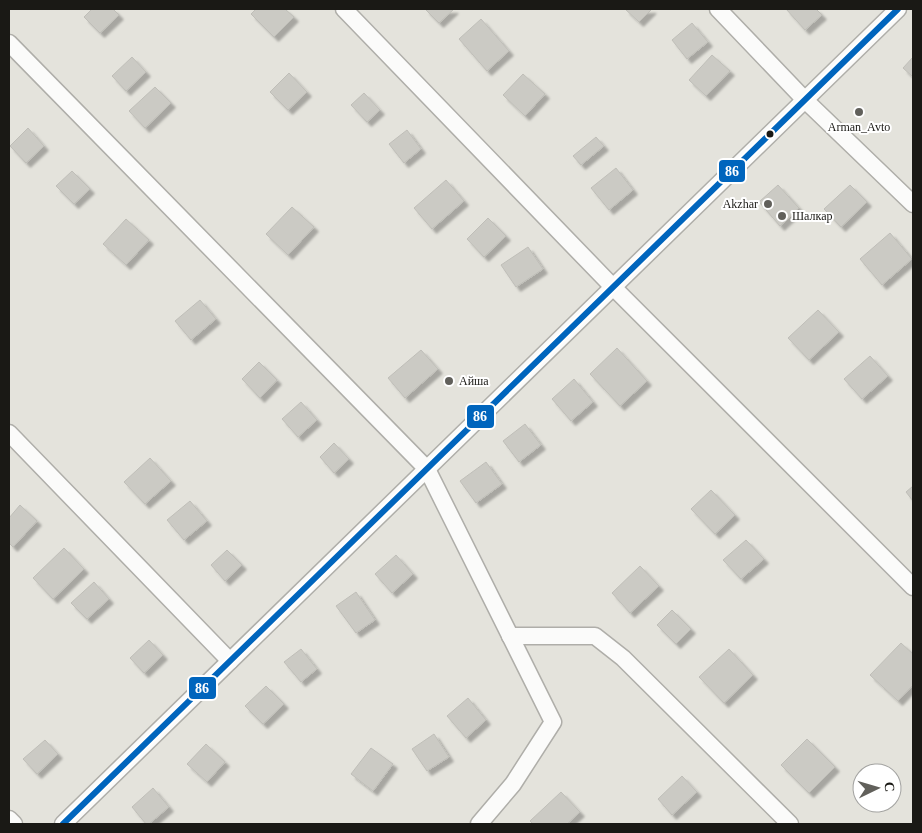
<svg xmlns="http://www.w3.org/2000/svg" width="922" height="833" font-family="Georgia,serif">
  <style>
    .building { fill: #cbcac4; stroke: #bfbeb8; filter: url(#shadow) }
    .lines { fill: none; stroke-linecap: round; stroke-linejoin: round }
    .minor-casing { stroke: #afaea9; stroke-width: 19 }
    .minor { stroke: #fbfbfa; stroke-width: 16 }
    .bus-1-casing { stroke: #fff; stroke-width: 10 }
    .bus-1 { stroke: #0065bd; stroke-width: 6 }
    .poi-dot { fill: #61605b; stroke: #fff; stroke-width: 2 }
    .bus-dot { fill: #1a1915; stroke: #fff; stroke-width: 2 }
    .labels { text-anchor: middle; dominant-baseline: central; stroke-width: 4; stroke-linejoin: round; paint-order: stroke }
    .poi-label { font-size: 12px; fill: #1a1915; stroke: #fff; text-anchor: start }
    .line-badge { stroke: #fff; stroke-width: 2 }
    .badge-label { font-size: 14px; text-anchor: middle; font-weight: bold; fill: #fff }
  </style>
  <defs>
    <filter id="shadow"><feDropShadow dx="4.5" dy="4.5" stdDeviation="1" flood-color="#0004"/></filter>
  </defs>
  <rect width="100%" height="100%" fill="#e4e3dc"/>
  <g class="building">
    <polygon points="92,9 113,9 119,15 100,33 84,17"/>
    <polygon points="256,9 285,9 294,17 274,37 251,14"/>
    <polygon points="425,9 454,9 439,23"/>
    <polygon points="625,9 652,9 639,22"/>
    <polygon points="786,9 816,9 822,15 805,30"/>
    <polygon points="481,19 509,51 487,71 459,39"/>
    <polygon points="692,23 708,42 687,59 672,40"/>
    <polygon points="712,55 730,71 706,96 689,80"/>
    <polygon points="132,57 146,72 126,91 112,76"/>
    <polygon points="913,57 913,77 903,68"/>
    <polygon points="289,73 307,92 288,110 270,92"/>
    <polygon points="523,74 545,94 525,116 503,95"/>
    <polygon points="155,87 171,103 145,128 129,111"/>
    <polygon points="364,93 380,110 367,122 351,105"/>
    <polygon points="28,128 44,146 26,163 10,146"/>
    <polygon points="407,130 421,149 404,163 389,144"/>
    <polygon points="596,137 604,146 581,165 573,156"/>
    <polygon points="616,168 633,190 609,210 591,188"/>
    <polygon points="72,171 90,189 74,204 56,186"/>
    <polygon points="446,180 464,201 432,229 414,208"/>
    <polygon points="778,185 799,208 780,226 759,202"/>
    <polygon points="850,185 867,202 841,227 824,209"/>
    <polygon points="292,207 314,227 288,255 266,234"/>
    <polygon points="488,218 506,236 484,257 467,239"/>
    <polygon points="126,219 149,240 126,265 103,244"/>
    <polygon points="890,233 912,259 882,285 860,259"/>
    <polygon points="528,247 543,269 516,287 501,265"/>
    <polygon points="200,300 216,319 191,340 175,321"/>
    <polygon points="818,310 839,332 809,360 788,338"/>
    <polygon points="617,348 647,381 620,406 590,374"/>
    <polygon points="421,350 438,369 405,398 388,378"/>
    <polygon points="870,356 888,376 862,399 844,379"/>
    <polygon points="259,362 277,380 260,398 242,379"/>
    <polygon points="574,379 593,402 571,421 552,399"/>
    <polygon points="301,402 317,420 298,437 282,419"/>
    <polygon points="525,424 541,445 519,462 503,441"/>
    <polygon points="334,443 349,459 334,473 320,457"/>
    <polygon points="150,458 171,481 145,504 124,482"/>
    <polygon points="486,462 502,484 476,503 460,481"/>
    <polygon points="913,486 913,501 906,492"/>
    <polygon points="711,490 735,515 715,534 691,509"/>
    <polygon points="190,501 207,521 184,540 167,520"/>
    <polygon points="20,505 37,521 13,547 9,543 9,518"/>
    <polygon points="746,540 764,559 741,579 723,560"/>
    <polygon points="64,548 84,569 53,599 33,578"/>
    <polygon points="227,550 242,565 225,581 211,565"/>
    <polygon points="396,555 413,574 392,593 375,574"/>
    <polygon points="640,566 659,586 630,613 612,593"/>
    <polygon points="94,582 109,599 87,619 71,603"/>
    <polygon points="356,592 375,620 356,633 336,606"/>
    <polygon points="672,610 691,629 676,644 657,625"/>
    <polygon points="149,640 163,655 144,673 130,658"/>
    <polygon points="901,643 913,654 913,685 898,701 870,675"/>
    <polygon points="301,649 317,669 301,682 284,662"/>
    <polygon points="729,649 753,675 724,703 699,677"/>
    <polygon points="266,686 284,704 263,724 245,706"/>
    <polygon points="468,698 486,720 466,738 447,716"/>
    <polygon points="434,734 449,757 427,771 412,749"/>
    <polygon points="807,739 835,767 809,793 781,765"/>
    <polygon points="45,740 58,754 37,774 23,759"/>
    <polygon points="206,744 225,762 207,782 187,764"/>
    <polygon points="371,748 393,764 373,791 351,774"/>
    <polygon points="682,776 697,792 672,815 658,799"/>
    <polygon points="153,788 169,807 149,824 146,824 132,807"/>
    <polygon points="561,792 580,812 567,824 533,824 530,821"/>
  </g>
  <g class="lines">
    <defs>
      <g id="minor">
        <polyline points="344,9 613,287 913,587"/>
        <polyline points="718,9 805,100 913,204"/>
        <polyline points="9,43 427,469 553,722 513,784 479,824"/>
        <polyline points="9,433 230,661"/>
        <polyline points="510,636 595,636 623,658 790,824"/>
        <polyline points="9,819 14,824"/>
        <polyline points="63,824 898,9"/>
      </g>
    </defs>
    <use href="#minor" class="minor-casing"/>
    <use href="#minor" class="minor"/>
    <defs>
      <polyline id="bus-1" points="63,824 898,9"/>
    </defs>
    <use href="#bus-1" class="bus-1-casing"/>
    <use href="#bus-1" class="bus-1"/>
  </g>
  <g class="poi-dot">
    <circle cx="859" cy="112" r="5"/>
    <circle cx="768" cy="204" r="5"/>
    <circle cx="782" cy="216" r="5"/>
    <circle cx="449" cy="381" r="5"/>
  </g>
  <circle class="bus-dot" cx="770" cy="134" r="4.5"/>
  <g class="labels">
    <g class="poi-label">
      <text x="859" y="127" text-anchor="middle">Arman_Avto</text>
      <text x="758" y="204" text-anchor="end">Akzhar</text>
      <text x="792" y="216">Шалкар</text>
      <text x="459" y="381">Айша</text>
    </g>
  </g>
  <g class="line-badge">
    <rect x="718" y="159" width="28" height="24" rx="5" fill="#0065bd"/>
    <rect x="466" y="404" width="29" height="25" rx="5" fill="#0065bd"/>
    <rect x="188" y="676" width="29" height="24" rx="5" fill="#0065bd"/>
  </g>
  <g class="badge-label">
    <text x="732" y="176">86</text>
    <text x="480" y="421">86</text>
    <text x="202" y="693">86</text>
  </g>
  <rect width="922" height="833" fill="none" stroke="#1a1915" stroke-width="20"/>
  <g transform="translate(877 788) rotate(85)"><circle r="24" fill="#ffffff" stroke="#a3a3a1"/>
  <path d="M0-4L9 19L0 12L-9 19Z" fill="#61605b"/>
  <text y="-8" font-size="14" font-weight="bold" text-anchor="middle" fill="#1a1915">С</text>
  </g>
</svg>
